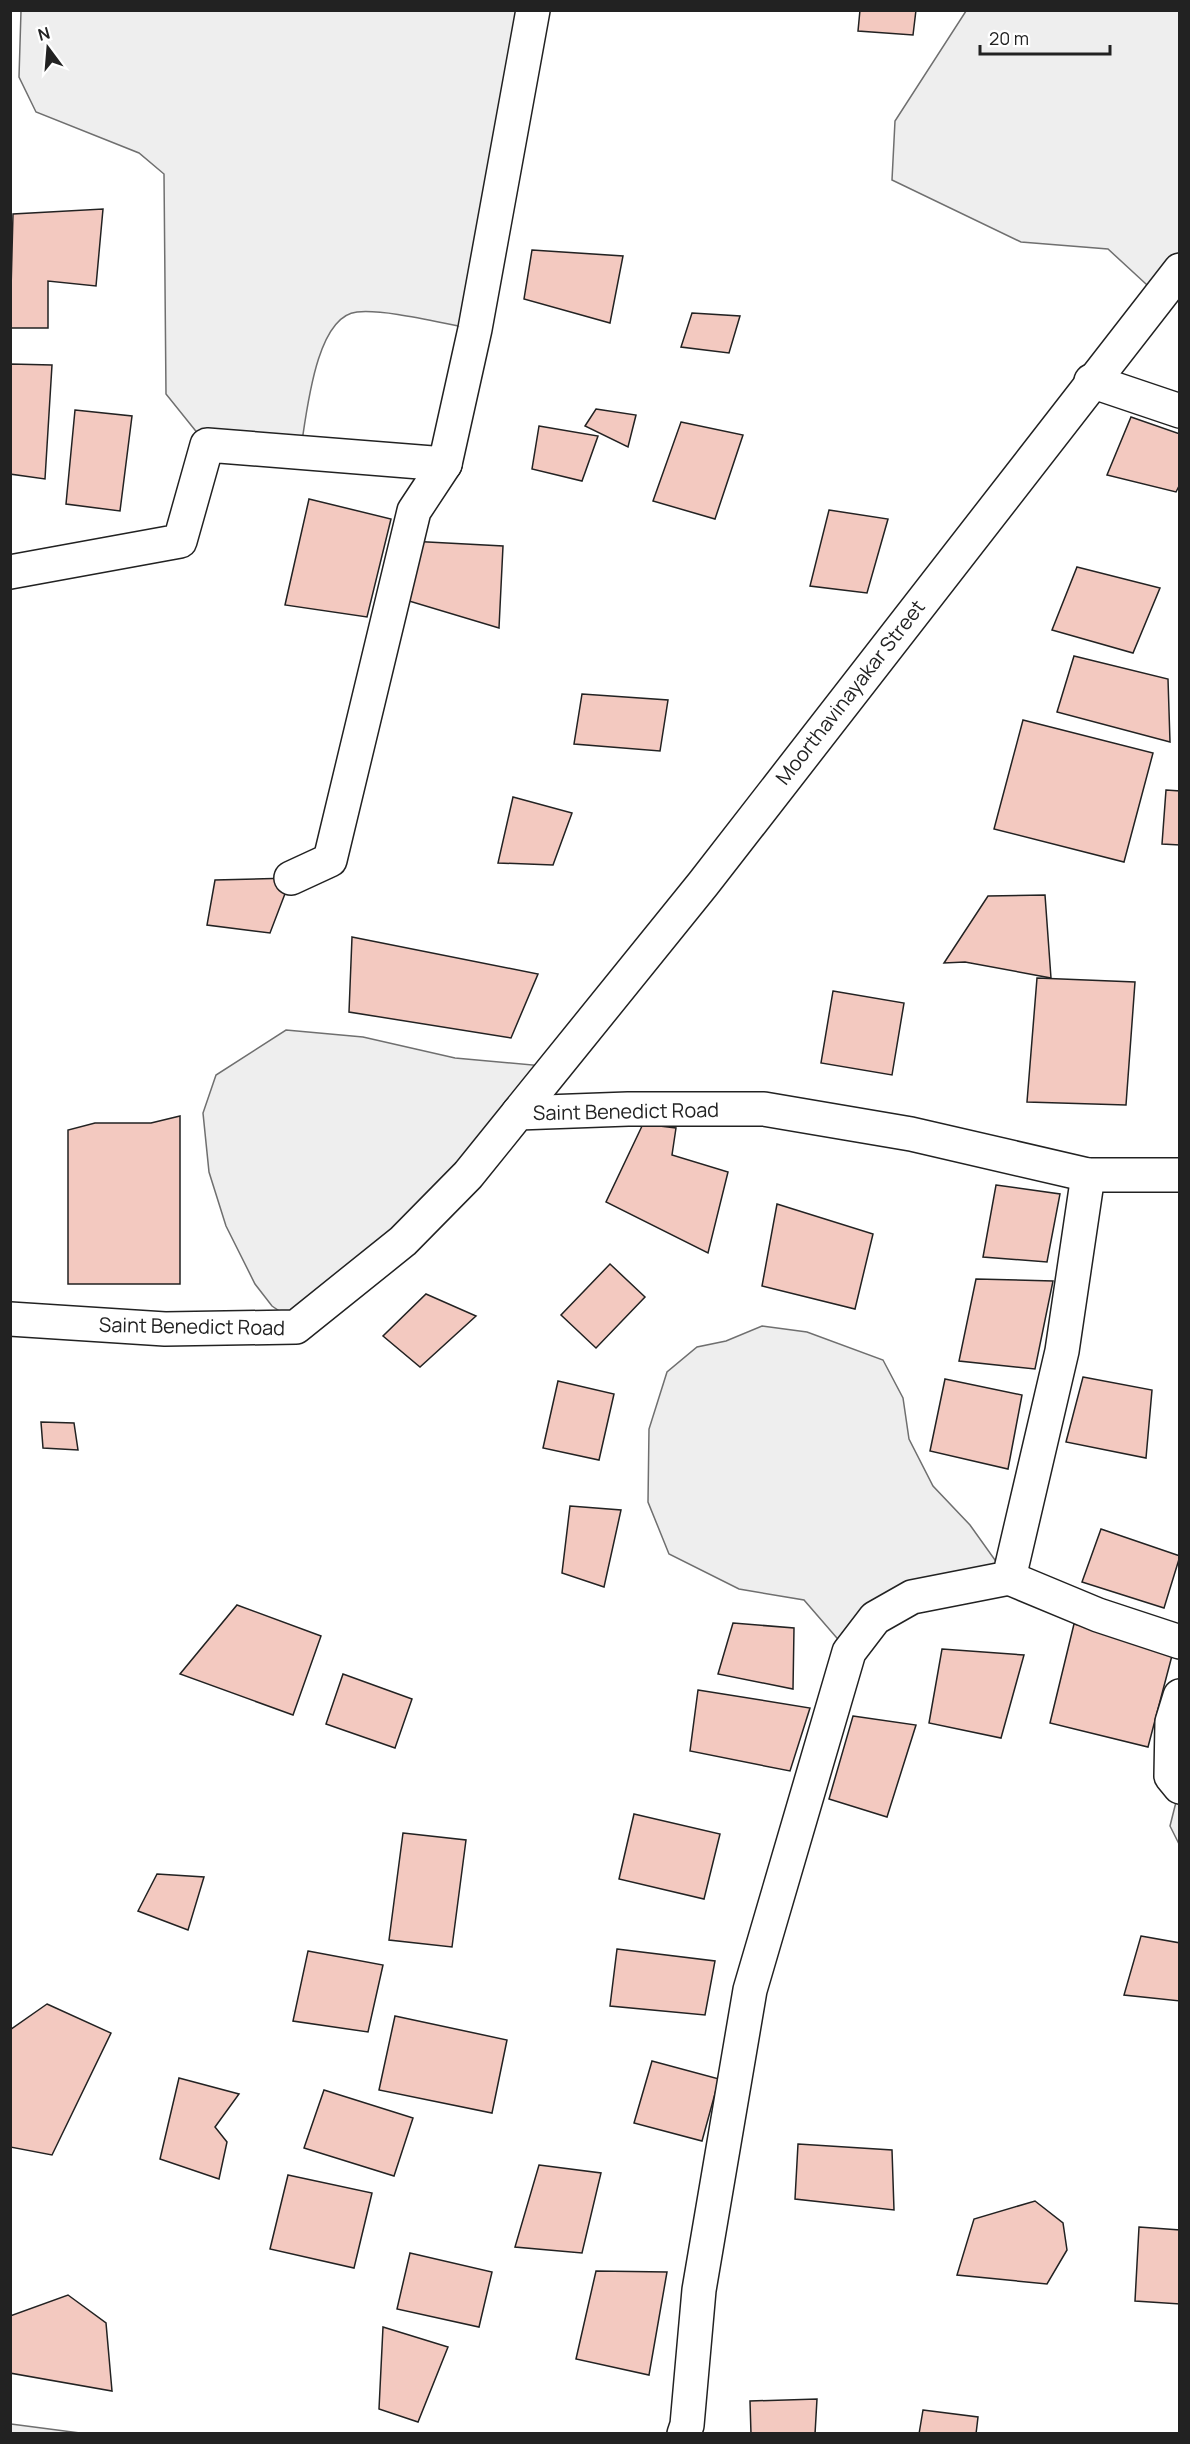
<svg xmlns="http://www.w3.org/2000/svg" width="1190" height="2444" font-family="Manrope,sans-serif">
  <style>
    .green { fill: #eee; stroke: #6f6f6f; stroke-width: 1.5 }
    .building { fill: #f3c9c0; stroke: #222; stroke-width: 1.5 }
    .lines { fill: none; stroke-linecap: round; stroke-linejoin: round }
    .street-casing { stroke: #222; stroke-width: 36 }
    .street { stroke: #fff; stroke-width: 33 }
    .labels { text-anchor: middle; dominant-baseline: central; stroke-width: 4.5; stroke-linejoin: round; paint-order: stroke }
    .street-label { font-size: 20px; fill: #222; stroke: #fff }
  </style>
  <rect width="100%" height="100%" fill="#fff"/>
  <g class="green">
    <path d="M21 11H522L475 329C444 324 387 309 357 312 314 316 306 421 300 454L207 445 166 394 164 174 139 153 36 112 19 77Z"/>
    <polygon points="966,11 1179,11 1179,270 1159,296 1108,249 1021,242 892,180 895,121"/>
    <polygon points="286,1030 363,1037 455,1058 555,1067 300,1325 272,1306 255,1284 226,1226 209,1172 203,1113 216,1075"/>
    <polygon points="762,1326 807,1332 883,1360 903,1398 909,1439 933,1486 970,1525 1005,1574 912,1597 849,1652 804,1600 739,1589 669,1554 648,1502 649,1429 667,1372 697,1347 726,1341"/>
    <polygon points="1179,1790 1179,1844 1170,1826"/>
    <polygon points="10,2424 11,2424 80,2433 11,2433"/>
  </g>
  <g class="building">
    <polygon points="860,10 916,10 913,35 858,31"/>
    <polygon points="103,209 96,286 48,281 48,328 10,328 13,214"/>
    <polygon points="532,250 623,256 610,323 524,299"/>
    <polygon points="692,313 740,316 729,353 681,347"/>
    <polygon points="10,364 52,365 45,479 10,474"/>
    <polygon points="596,409 636,415 628,447 585,426"/>
    <polygon points="75,410 132,416 120,511 66,504"/>
    <polygon points="1131,417 1180,434 1180,484 1176,492 1107,475"/>
    <polygon points="681,422 743,435 715,519 653,501"/>
    <polygon points="539,426 598,436 582,481 532,469"/>
    <polygon points="309,499 391,519 367,617 285,605"/>
    <polygon points="829,510 888,519 867,593 810,586"/>
    <polygon points="409,541 503,546 499,628 399,598"/>
    <polygon points="1077,567 1160,588 1133,653 1052,630"/>
    <polygon points="1074,656 1168,679 1170,742 1057,712"/>
    <polygon points="582,694 668,700 660,751 574,744"/>
    <polygon points="1023,720 1153,753 1124,862 994,829"/>
    <polygon points="1166,790 1180,791 1180,845 1162,844"/>
    <polygon points="513,797 572,813 553,865 498,863"/>
    <polygon points="291,878 270,933 207,925 215,880"/>
    <polygon points="1045,895 1051,978 965,962 944,963 988,896"/>
    <polygon points="352,937 538,974 511,1038 349,1012"/>
    <polygon points="1037,978 1135,982 1126,1105 1027,1102"/>
    <polygon points="833,991 904,1003 892,1075 821,1063"/>
    <polygon points="180,1116 180,1284 68,1284 68,1130 95,1123 151,1123"/>
    <polygon points="643,1124 676,1128 672,1155 728,1172 708,1253 606,1202"/>
    <polygon points="996,1185 1060,1194 1047,1262 983,1257"/>
    <polygon points="777,1204 873,1234 855,1309 762,1286"/>
    <polygon points="1179,1238 1180,1238 1179,1327"/>
    <polygon points="610,1264 645,1297 596,1348 561,1315"/>
    <polygon points="976,1279 1053,1281 1035,1369 959,1361"/>
    <polygon points="426,1294 476,1316 420,1367 383,1336"/>
    <polygon points="1083,1377 1152,1390 1146,1458 1066,1442"/>
    <polygon points="945,1379 1022,1395 1008,1469 930,1451"/>
    <polygon points="558,1381 614,1394 599,1460 543,1448"/>
    <polygon points="41,1422 74,1423 78,1450 43,1448"/>
    <polygon points="570,1506 621,1510 604,1587 562,1573"/>
    <polygon points="1101,1529 1180,1556 1164,1608 1082,1582"/>
    <polygon points="237,1605 321,1636 293,1715 180,1674"/>
    <polygon points="733,1623 794,1628 793,1689 718,1674"/>
    <polygon points="1074,1624 1174,1648 1148,1747 1050,1723"/>
    <polygon points="942,1649 1024,1655 1001,1738 929,1723"/>
    <polygon points="343,1674 412,1699 395,1748 326,1724"/>
    <polygon points="698,1690 810,1708 790,1771 690,1751"/>
    <polygon points="853,1716 916,1725 887,1817 829,1799"/>
    <polygon points="634,1814 720,1834 704,1899 619,1879"/>
    <polygon points="403,1833 466,1840 452,1947 389,1940"/>
    <polygon points="157,1874 204,1877 188,1930 138,1911"/>
    <polygon points="1141,1936 1180,1943 1180,2001 1124,1995"/>
    <polygon points="617,1949 715,1961 705,2015 610,2006"/>
    <polygon points="308,1951 383,1965 368,2032 293,2021"/>
    <polygon points="47,2004 111,2033 52,2155 10,2147 10,2030"/>
    <polygon points="395,2016 507,2040 492,2113 379,2090"/>
    <polygon points="652,2061 719,2079 702,2141 634,2123"/>
    <polygon points="179,2078 239,2094 215,2127 227,2142 219,2179 160,2159"/>
    <polygon points="324,2090 413,2118 394,2176 304,2148"/>
    <polygon points="798,2144 892,2150 894,2210 795,2199"/>
    <polygon points="539,2165 601,2173 582,2253 515,2247"/>
    <polygon points="288,2175 372,2193 354,2268 270,2249"/>
    <polygon points="1035,2201 1063,2223 1067,2250 1047,2284 957,2275 974,2219"/>
    <polygon points="1139,2227 1180,2230 1180,2304 1135,2301"/>
    <polygon points="410,2253 492,2272 479,2327 397,2309"/>
    <polygon points="596,2271 667,2272 649,2375 576,2359"/>
    <polygon points="68,2295 106,2323 112,2391 10,2373 10,2316"/>
    <polygon points="383,2327 448,2347 418,2422 379,2409"/>
    <polygon points="817,2399 815,2434 751,2434 750,2401"/>
    <polygon points="923,2410 978,2417 976,2434 919,2434"/>
  </g>
  <g class="lines">
    <defs>
      <g id="street">
        <polyline points="1091,381 1180,411"/>
        <polyline points="10,572 180,541 207,445 445,464 475,329 533,10"/>
        <polyline points="291,878 330,860 414,511 445,464"/>
        <polyline points="518,1113 703,884 1180,270"/>
        <polyline points="10,1319 165,1329 296,1327 403,1241 468,1175 518,1113 628,1109 764,1109 911,1134 1088,1175 1180,1175"/>
        <polyline points="1009,1578 1098,1615 1180,1642"/>
        <polyline points="1180,1696 1172,1722 1171,1776 1180,1787"/>
        <polyline points="684,2434 687,2425 699,2290 750,1990 849,1652 875,1618 912,1597 1009,1578 1062,1351 1088,1175"/>
      </g>
    </defs>
    <use href="#street" class="street-casing"/>
    <use href="#street" class="street"/>
  </g>
  <g class="labels">
    <g class="street-label">
      <text transform="translate(850 692) rotate(-52)">Moorthavinayakar Street</text>
      <text transform="translate(626 1111) rotate(-1)">Saint Benedict Road</text>
      <text transform="translate(192 1326) rotate(1)">Saint Benedict Road</text>
    </g>
  </g>
  <rect width="1190" height="2444" fill="none" stroke="#222222" stroke-width="24"/>
  <g transform="translate(48 48) rotate(344)" stroke="#ffffff" stroke-width="4.5" paint-order="stroke">
  <path d="M0-4.5L10 22L0 15L-10 22Z" fill="#222222"/>
  <text y="-9" font-size="16" font-weight="bold" text-anchor="middle" fill="#222222">N</text>
  </g>
  <path d="M980 45v9h130v-9" fill="none" stroke="#222222" stroke-width="3"/>
  <text x="989" y="45" font-size="18" fill="#222222" stroke="#ffffff" stroke-width="4.5" paint-order="stroke">20 m</text>
</svg>
